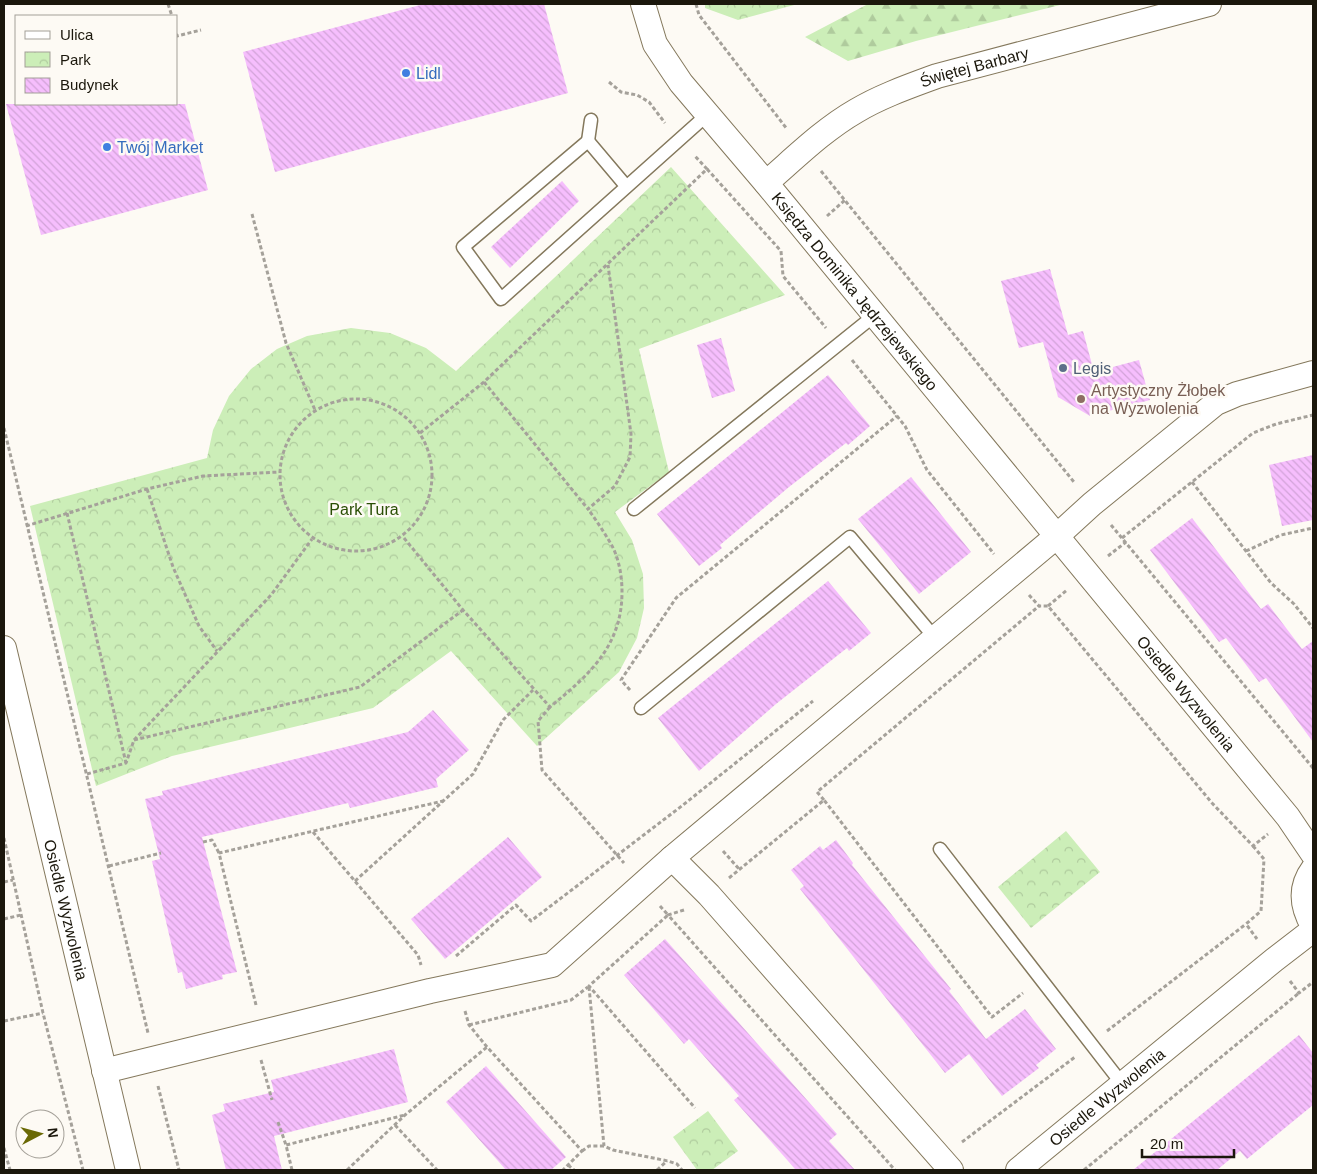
<svg xmlns="http://www.w3.org/2000/svg" width="1317" height="1174" font-family="Helvetica,sans-serif">
  <style>
    .forest { fill: url(#forest-firs) }
    .park { fill: url(#park-crowns) }
    .building { fill: url(#building-back-hatch) }
    .lines { fill: none; stroke-linecap: round; stroke-linejoin: round }
    .service-casing { stroke: #84785c; stroke-width: 15 }
    .minor-casing { stroke: #84785c; stroke-width: 26 }
    .path { stroke: #a5a19a; stroke-width: 3; stroke-dasharray: 4 2.5; stroke-linecap: butt }
    .service { stroke: #fff; stroke-width: 12 }
    .minor { stroke: #fff; stroke-width: 24 }
    .shop-dot { fill: #3f7fe0; stroke: #fdfaf4; stroke-width: 2 }
    .service-dot { fill: #5c6f8a; stroke: #fdfaf4; stroke-width: 2 }
    .education-dot { fill: #8d6e63; stroke: #fdfaf4; stroke-width: 2 }
    .labels { text-anchor: middle; dominant-baseline: central; stroke-width: 5; stroke-linejoin: round; paint-order: stroke }
    .street-label { font-size: 16px; fill: #1b170c; stroke: #fdfaf4 }
    .shop-label { font-size: 16px; fill: #366cbe; stroke: #fdfaf4; text-anchor: start }
    .service-label { font-size: 16px; fill: #4e5e75; stroke: #fdfaf4; text-anchor: start }
    .education-label { font-size: 16px; fill: #785e54; stroke: #fdfaf4; text-anchor: start }
    .park-label { font-size: 16px; fill: #2a4f05; stroke: #fdfaf4 }
  </style>
  <defs>
    <pattern id="forest-firs" width="22" height="20" patternUnits="userSpaceOnUse" patternTransform="scale(1.25)"><rect width="22" height="20" fill="#cceeb8"/><path d="M5 1l3.5 6h-7zM16 11l3.5 6h-7z" fill="#afcb9d"/></pattern>
    <pattern id="park-crowns" width="20" height="18" patternUnits="userSpaceOnUse" patternTransform="scale(1.25)"><rect width="20" height="18" fill="#cceeb8"/><path d="M2 6a3 3 0 1 1 6 0M12 15a3 3 0 1 1 6 0" fill="none" stroke="#afcb9d"/></pattern>
    <pattern id="building-back-hatch" width="6" height="6" patternUnits="userSpaceOnUse" patternTransform="scale(1.25)"><rect width="6" height="6" fill="#f6befd"/><path d="M-1 5l2 2M0 0l6 6M5-1l2 2" fill="none" stroke="#d2a3d8"/></pattern>
  </defs>
  <rect width="100%" height="100%" fill="#fdfaf4"/>
  <polygon class="forest" points="868,4 1064,4 916,41 848,61 805,37"/>
  <g class="park">
    <polygon points="705,4 798,4 738,20 705,8"/>
    <polygon points="671,167 785,295 639,349 669,472 615,512 632,540 643,574 644,608 637,638 619,672 537,746 451,651 373,708 172,756 96,786 30,506 207,458 213,430 229,396 251,369 277,349 307,336 351,328 390,333 426,348 456,371"/>
    <polygon points="1066,831 1100,872 1031,928 998,887"/>
    <polygon points="708,1111 738,1151 712,1170 697,1170 673,1137"/>
  </g>
  <g class="building">
    <polygon points="424,4 544,4 568,93 275,172 243,52"/>
    <polygon points="6,104 185,104 208,190 41,235"/>
    <polygon points="562,181 579,201 510,268 491,247"/>
    <polygon points="1050,269 1068,335 1083,331 1094,372 1139,360 1150,400 1090,416 1058,397 1043,342 1019,348 1001,281"/>
    <polygon points="721,338 735,391 712,398 697,345"/>
    <polygon points="828,375 870,426 848,445 846,443 789,487 720,545 722,548 699,566 657,514"/>
    <polygon points="1313,455 1313,520 1282,526 1269,465"/>
    <polygon points="911,477 971,552 919,594 858,519"/>
    <polygon points="1192,518 1261,609 1268,604 1302,649 1313,641 1313,742 1266,678 1259,682 1226,638 1219,642 1150,550"/>
    <polygon points="828,581 871,633 849,651 847,648 776,704 699,771 658,718"/>
    <polygon points="433,710 469,750 436,779 438,787 350,808 348,803 202,837 237,972 222,975 223,979 186,989 182,972 178,973 152,861 160,859 145,799 163,795 162,791 408,732"/>
    <polygon points="508,837 542,877 445,959 411,919"/>
    <polygon points="836,840 853,863 852,865 951,989 949,991 986,1039 1025,1009 1056,1049 1036,1065 1039,1068 1002,1096 969,1054 945,1073 800,889 804,886 791,870 820,846 823,850"/>
    <polygon points="665,939 837,1134 829,1141 855,1170 796,1170 734,1100 739,1096 689,1039 684,1044 624,975"/>
    <polygon points="1299,1035 1313,1053 1313,1105 1247,1159 1240,1151 1217,1170 1133,1170"/>
    <polygon points="394,1049 408,1102 274,1136 282,1170 226,1170 212,1115 225,1111 223,1104 274,1092 271,1080"/>
    <polygon points="486,1066 566,1157 551,1170 506,1170 446,1102"/>
  </g>
  <g class="lines">
    <defs>
      <g id="service">
        <polyline points="588,141 591,120"/>
        <polyline points="626,186 588,141 463,247 501,299 708,114"/>
        <polyline points="634,509 875,315"/>
        <polyline points="641,708 850,537 935,638"/>
        <polyline points="940,849 1123,1085"/>
      </g>
      <g id="minor">
        <path id="s1" d="M643 4 655 44 681 83 766 183 1288 817 1313 854"/>
        <path id="s2" d="M766 183C795 158 823 130 856 111 881 96 910 86 937 76L1209 4"/>
        <path id="s3" d="M4 648 128 1170"/>
        <polyline points="672,858 1057,536 1092,504 1216,403 1237,394 1313,373"/>
        <path d="M1313 869C1299 888 1302 907 1313 926"/>
        <polyline points="104,1071 430,991 552,965 672,858 709,895 951,1170"/>
        <path id="s4" d="M1018 1170 1274 960 1313 930"/>
      </g>
    </defs>
    <use href="#service" class="service-casing"/>
    <use href="#minor" class="minor-casing"/>
    <g class="path">
      <polyline points="168,4 172,16"/>
      <polyline points="696,4 699,15 787,129"/>
      <polyline points="176,34 177,36 201,30"/>
      <polyline points="609,82 621,92 637,95 649,102 665,123"/>
      <polyline points="707,169 781,251 783,276 826,328"/>
      <polyline points="821,171 1074,482"/>
      <polyline points="252,214 286,343 315,410"/>
      <polyline points="827,216 845,200"/>
      <polyline points="852,360 905,426 927,470 994,554"/>
      <polyline points="484,382 588,509 615,486 630,457 631,434 608,265"/>
      <circle cx="356" cy="475" r="76"/>
      <polyline points="4,428 148,1033"/>
      <polyline points="420,433 484,382 707,169 694,155"/>
      <polyline points="1192,482 1271,583 1294,604 1313,628"/>
      <polyline points="147,489 173,567 199,626 217,651"/>
      <polyline points="67,513 126,763"/>
      <polyline points="1111,525 1313,768"/>
      <polyline points="26,526 147,489 203,476 279,472"/>
      <path d="M404 538 463 610 550 707C589 675 622 646 622 592 622 576 619 558 611 544 604 532 596 520 588 509"/>
      <polyline points="1122,538 1253,433 1276,424 1313,415"/>
      <polyline points="1246,551 1281,535 1313,528"/>
      <polyline points="1108,556 1126,542"/>
      <polyline points="1029,595 1039,606 1048,606 1212,803 1253,846 1268,834"/>
      <polyline points="1048,606 1067,590"/>
      <polyline points="630,690 621,680 676,598 897,416"/>
      <polyline points="550,707 538,721 542,770 624,863"/>
      <polyline points="134,740 360,687 463,610"/>
      <polyline points="87,774 126,763 134,740 271,595 312,539"/>
      <polyline points="824,800 817,792 1039,606"/>
      <polyline points="313,832 418,955 421,965"/>
      <polyline points="4,838 43,1013 83,1170"/>
      <polyline points="203,842 212,840 219,853"/>
      <polyline points="1253,846 1264,859 1261,911 1246,924 1257,939"/>
      <polyline points="723,851 739,869"/>
      <polyline points="109,866 161,853"/>
      <polyline points="729,878 824,800 992,1017 1023,993"/>
      <polyline points="355,881 473,774 503,720 533,690"/>
      <polyline points="4,882 13,880"/>
      <polyline points="660,906 668,915 589,986 695,1108"/>
      <polyline points="684,910 668,915 895,1170"/>
      <polyline points="4,919 21,915"/>
      <polyline points="456,956 516,905 531,921 683,805 813,701"/>
      <polyline points="1290,981 1299,993 1313,982"/>
      <polyline points="589,987 604,1146 613,1150 668,1161 677,1164 682,1170"/>
      <polyline points="256,1005 219,853 443,801"/>
      <polyline points="465,1011 469,1025 487,1047 582,1151 563,1170"/>
      <polyline points="4,1021 43,1013"/>
      <polyline points="469,1025 571,1000 588,987"/>
      <polyline points="1107,1031 1246,924"/>
      <polyline points="261,1060 272,1100"/>
      <polyline points="158,1086 179,1170"/>
      <polyline points="278,1122 286,1145"/>
      <polyline points="395,1125 437,1170"/>
      <polyline points="962,1142 1075,1057"/>
      <polyline points="4,1148 10,1170"/>
      <polyline points="582,1151 589,1146 604,1146"/>
      <polyline points="568,1165 574,1170"/>
      <polyline points="292,1170 286,1145 405,1115"/>
      <polyline points="347,1170 405,1115 487,1047"/>
      <polyline points="657,1170 667,1161"/>
      <polyline points="1084,1170 1299,993"/>
    </g>
    <use href="#service" class="service"/>
    <use href="#minor" class="minor"/>
  </g>
  <g class="shop-dot">
    <circle cx="406" cy="73" r="5"/>
    <circle cx="107" cy="147" r="5"/>
  </g>
  <circle class="service-dot" cx="1063" cy="368" r="5"/>
  <circle class="education-dot" cx="1081" cy="399" r="5"/>
  <g class="labels">
    <g class="street-label">
      <text stroke="none"><textPath href="#s2" startOffset="242">Świętej Barbary</textPath></text>
      <text stroke="none"><textPath href="#s1" startOffset="360">Księdza Dominika Jędrzejewskiego</textPath></text>
      <text stroke="none"><textPath href="#s1" startOffset="881">Osiedle Wyzwolenia</textPath></text>
      <text stroke="none"><textPath href="#s3" startOffset="269">Osiedle Wyzwolenia</textPath></text>
      <text stroke="none"><textPath href="#s4" startOffset="115">Osiedle Wyzwolenia</textPath></text>
    </g>
    <g class="shop-label">
      <text x="416" y="73">Lidl</text>
      <text x="117" y="147">Twój Market</text>
    </g>
    <g class="service-label">
      <text x="1073" y="368">Legis</text>
    </g>
    <g class="education-label">
      <text x="1091" y="390">Artystyczny Żłobek<tspan x="1091" dy="18">na Wyzwolenia</tspan></text>
    </g>
    <g class="park-label">
      <text x="364" y="509">Park Tura</text>
    </g>
  </g>
  <rect width="1317" height="1174" fill="none" stroke="#1b170c" stroke-width="10"/>
  <rect x="15" y="15" width="162" height="90" fill="#fdfaf4" stroke="#a39f97"/>
  <rect x="25" y="31" width="25" height="8" fill="#ffffff" stroke="#a39f97"/>
  <text x="60" y="40" font-size="15" fill="#1b170c">Ulica</text>
  <rect x="25" y="52" width="25" height="15" fill="url(#park-crowns)" stroke="#a39f97"/>
  <text x="60" y="65" font-size="15" fill="#1b170c">Park</text>
  <rect x="25" y="78" width="25" height="15" fill="url(#building-back-hatch)" stroke="#a39f97"/>
  <text x="60" y="90" font-size="15" fill="#1b170c">Budynek</text>
  <g transform="translate(40 1134) rotate(84)"><circle r="24" fill="#fdfaf4" stroke="#a39f97"/>
  <path d="M0-4L9 19L0 12L-9 19Z" fill="#6a6905"/>
  <text y="-8" font-size="14" font-weight="bold" text-anchor="middle" fill="#1b170c">N</text>
  </g>
  <path d="M1142 1149v8h92v-8" fill="none" stroke="#1b170c" stroke-width="2.5"/>
  <text x="1150" y="1149" font-size="15" fill="#1b170c" stroke="#fdfaf4" stroke-width="4" paint-order="stroke">20 m</text>
</svg>
